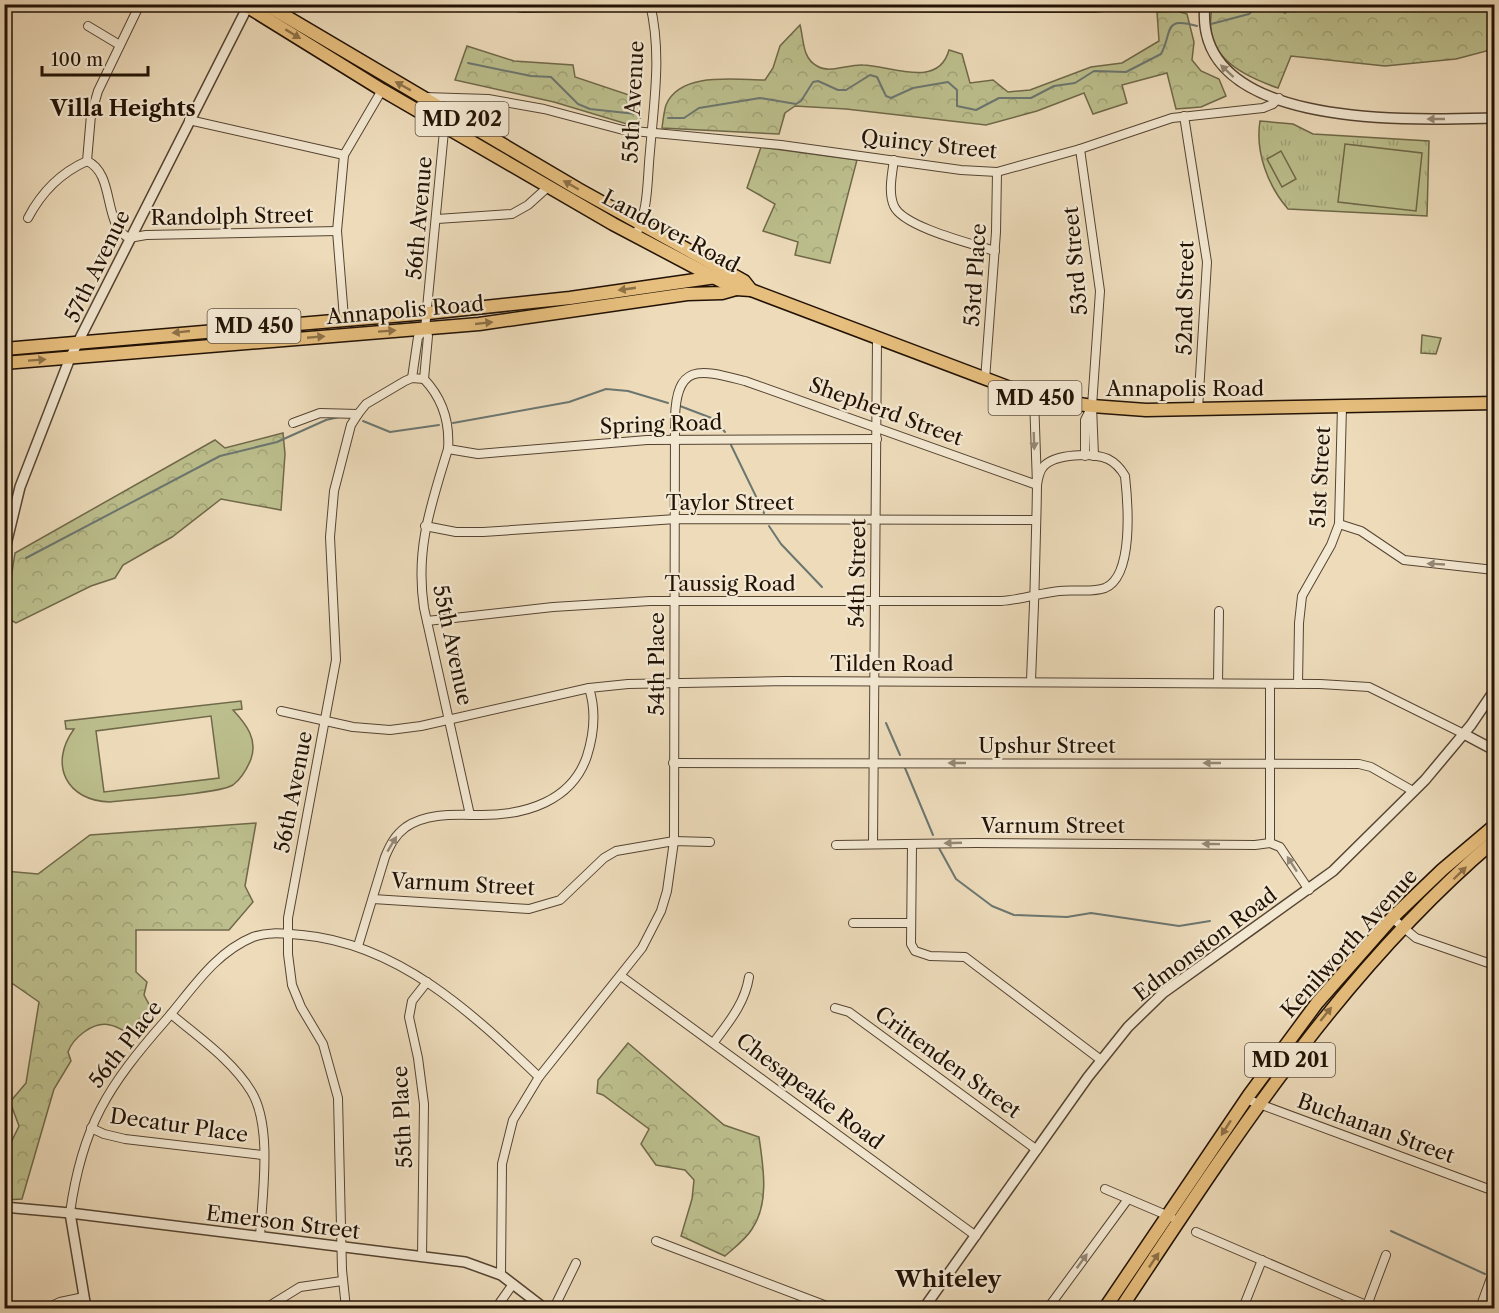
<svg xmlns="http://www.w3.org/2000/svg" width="1499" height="1313" font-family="'Libre Caslon Text',serif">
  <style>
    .grass { fill: url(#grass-tufts); stroke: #6f6849; stroke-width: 1.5 }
    .forest { fill: url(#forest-crowns); stroke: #6f6849; stroke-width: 1.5 }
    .garden { fill: #bcbf8d; stroke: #6f6849; stroke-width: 1.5; fill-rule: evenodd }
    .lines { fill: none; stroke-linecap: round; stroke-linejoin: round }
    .stream { stroke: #6b7670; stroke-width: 2 }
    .minor-casing { stroke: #554432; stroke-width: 10 }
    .tertiary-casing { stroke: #554432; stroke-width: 12 }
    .primary-casing { stroke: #221205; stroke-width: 15 }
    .minor { stroke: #f3e8d2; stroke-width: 8 }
    .tertiary { stroke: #f3e8d2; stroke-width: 9 }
    .primary { stroke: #e6be7d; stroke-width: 12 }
    .oneway { fill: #8e7147 }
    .oneway2 { fill: #958876 }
    .labels { text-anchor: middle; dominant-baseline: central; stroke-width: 4.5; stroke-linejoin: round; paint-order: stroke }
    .shield { fill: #f3e8d2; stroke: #615242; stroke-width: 1.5 }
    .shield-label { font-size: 20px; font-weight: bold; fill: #221205 }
    .street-label { font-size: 21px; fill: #221205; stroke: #f3e8d2 }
    .neighbourhood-label { font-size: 22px; font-weight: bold; fill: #221205; stroke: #f3e8d2 }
  </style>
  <defs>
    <pattern id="grass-tufts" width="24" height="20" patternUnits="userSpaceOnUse" patternTransform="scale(1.5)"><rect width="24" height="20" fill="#bcbf8d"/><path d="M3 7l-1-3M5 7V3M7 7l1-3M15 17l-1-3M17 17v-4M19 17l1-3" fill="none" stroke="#a1a378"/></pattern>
    <pattern id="forest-crowns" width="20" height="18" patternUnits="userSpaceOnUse" patternTransform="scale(1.5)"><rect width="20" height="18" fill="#bcbf8d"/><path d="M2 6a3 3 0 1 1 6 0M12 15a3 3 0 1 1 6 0" fill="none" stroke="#a1a378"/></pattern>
  </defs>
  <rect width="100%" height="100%" fill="#eddbba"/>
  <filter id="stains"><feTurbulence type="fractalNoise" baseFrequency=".00333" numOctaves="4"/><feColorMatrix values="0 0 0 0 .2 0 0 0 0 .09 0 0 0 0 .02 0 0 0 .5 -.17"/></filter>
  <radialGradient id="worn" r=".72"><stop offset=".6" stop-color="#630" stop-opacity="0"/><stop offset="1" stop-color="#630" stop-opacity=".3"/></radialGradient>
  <g class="grass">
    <path d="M1260 121 1293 124 1313 134 1429 141 1427 216 1288 209C1268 186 1255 152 1260 121Z"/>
    <polygon points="1422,335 1441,338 1436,354 1421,353"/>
  </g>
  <g class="forest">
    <path d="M1213 4 1494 5V49L1456 59 1385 66 1291 56 1278 88C1238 74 1200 54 1213 4Z"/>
    <path d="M1177 11 1187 14 1194 42 1192 60 1201 71 1219 79 1226 96 1201 107 1176 109 1167 73 1122 85 1127 103 1093 114 1084 93 1037 111 986 125 846 109 795 106 785 113 779 134 662 128C663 120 664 111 666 105 680 71 737 80 765 80L773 68 780 46 800 25C804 40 802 58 817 66 830 74 848 64 863 65 889 65 938 90 949 50L962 54 970 83 993 80 1008 92 1030 90 1091 67 1122 63 1159 41 1157 12Z"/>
    <polygon points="467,46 514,61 573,65 575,77 641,99 640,124 627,124 554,102 455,80"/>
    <polygon points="761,147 857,160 830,263 795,255 798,242 763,231 775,204 747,188"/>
    <polygon points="283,433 285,454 281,510 221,499 172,537 123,565 115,578 91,586 16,623 5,617 15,553 215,440 225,448"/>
    <path d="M256 823 245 886 253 902 229 930H136V972L147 982 144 995 152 1010 132 1035C125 1032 117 1026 110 1025 93 1021 73 1038 68 1052L71 1061 54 1089 22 1199 5 1200V1155L19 1126 10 1102 26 1083 39 1002 13 984H5V871L38 874 90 835Z"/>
    <path d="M628 1043 724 1125 759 1137C763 1165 770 1203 752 1229 746 1239 734 1248 725 1256L681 1236 692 1199 694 1180 685 1170 656 1165 641 1144 649 1129 603 1095 597 1093 598 1080Z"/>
  </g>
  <g class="garden">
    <polygon points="1345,144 1422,153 1416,211 1338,202"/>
    <polygon points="1281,151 1296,179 1282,187 1267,159"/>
    <path d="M241 701 242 709 233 710C246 724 258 739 251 759 247 769 242 778 233 785 218 794 133 799 110 802 67 801 48 765 74 729H66L65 721ZM211 716 219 778 104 792 96 731Z"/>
  </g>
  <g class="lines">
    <g class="stream">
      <polyline points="1272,4 1285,13 1294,4"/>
      <polyline points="1211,24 1249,14 1259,4"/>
      <polyline points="468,63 531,76 551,77 578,104 590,109 636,114"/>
      <path d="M668 118H684L699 108 760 98 796 104 801 101 813 82 818 81 838 90H846L870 75 877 77 886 96 891 98 913 88 948 82 957 90V106L976 110 999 98H1031L1054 86 1075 83 1094 71 1126 72 1161 54C1173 32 1162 16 1197 26"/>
      <polyline points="680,406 714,419 725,432"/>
      <polyline points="363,421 390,432 439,425"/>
      <polyline points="453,423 569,402 606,389 628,391 668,403"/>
      <polyline points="731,445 764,513"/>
      <polyline points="769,526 781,544 822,587"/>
      <polyline points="26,558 220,456 277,442 326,420 339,417"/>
      <polyline points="886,723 900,755"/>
      <polyline points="905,768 933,835"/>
      <polyline points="939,848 956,879 992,906 1014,915 1067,917 1091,913 1179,926 1210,921"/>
      <polyline points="1391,1231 1485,1274"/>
    </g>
    <defs>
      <g id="minor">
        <polyline points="500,4 523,8 624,6 964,8 1095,8 1127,4"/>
        <polyline points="88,26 118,44"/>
        <polyline points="424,97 488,99 544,109 623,130 781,145 961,170 997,172 1080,149 1172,118 1263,108 1273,104 1279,98"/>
        <path d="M446 110 425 329 428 336 424 379C443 399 450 422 448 449 431 505 415 549 424 608L470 815"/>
        <polyline points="1184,116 1207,262 1198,409"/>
        <polyline points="189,120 344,155"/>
        <polyline points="1080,149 1100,291 1092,406 1094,456"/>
        <path d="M894 160C892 174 888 193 894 206 903 227 973 244 995 251"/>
        <path d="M87 161C116 174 102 225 129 238L146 235 337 231"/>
        <path d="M28 218C41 193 60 173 87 161L91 115 98 91 140 4"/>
        <polyline points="437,219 512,214 528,205 549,186"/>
        <path d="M635 236C649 211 647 180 650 151 654 102 662 53 650 4"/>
        <polyline points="344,318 337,231 344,155 382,90"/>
        <polyline points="412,378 418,337 425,329"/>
        <polyline points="985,380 996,232 997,172"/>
        <polyline points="293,423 320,413 358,414"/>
        <polyline points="448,449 478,454 647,440 877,439"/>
        <polyline points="1085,456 1085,420 1091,408"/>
        <polyline points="1339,524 1361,531 1404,560 1494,570"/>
        <polyline points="425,526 456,532 483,532 676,519 1036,520"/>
        <path d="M427 621 553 607 650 601H1001C1021 600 1039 593 1059 591 1074 589 1091 593 1105 588 1134 576 1128 503 1125 476 1121 469 1116 463 1108 459 1093 453 1055 453 1043 467 1039 472 1038 478 1037 485 1036 550 1034 615 1031 681"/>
        <polyline points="1218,683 1219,611"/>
        <polyline points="1298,684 1299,623 1302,596 1331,545 1339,524 1342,406"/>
        <polyline points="281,711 353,727 390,730 421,726 589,688 628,684 785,681 1320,684 1369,687 1464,734"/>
        <polyline points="673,763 1359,764 1371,767 1413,791"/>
        <polyline points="1270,843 1270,684"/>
        <polyline points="873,844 877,339"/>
        <polyline points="912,844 911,944 915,951 930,956 965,957 1101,1060"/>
        <polyline points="836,845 975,843 1255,845 1270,843 1280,847 1309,890"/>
        <polyline points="373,899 529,909 560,900 604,858 616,851 674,841 710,842"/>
        <polyline points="1392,918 1416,938 1494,965"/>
        <polyline points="853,923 911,923"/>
        <path d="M358 946 385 857C390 845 395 835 406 827 428 812 457 815 482 815 526 815 572 801 587 756 594 734 596 710 589 688"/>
        <polyline points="621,976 976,1236"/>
        <polyline points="835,1008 849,1012 1037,1150"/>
        <path d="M171 1014C198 1037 232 1060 251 1091 273 1126 262 1196 260 1237"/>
        <path d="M714 1042C729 1022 745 1003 749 977"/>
        <polyline points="1246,1099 1494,1191"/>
        <polyline points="91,1128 104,1134 125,1139 262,1155"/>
        <polyline points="1105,1189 1171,1217"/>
        <path d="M70 1213C82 1126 108 1086 165 1021 191 991 214 953 253 937 269 931 286 934 302 935 399 944 472 1013 539 1077"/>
        <polyline points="1196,1232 1373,1308"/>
        <polyline points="656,1241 832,1308"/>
        <polyline points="422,1257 424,1104 418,1058 409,1017 412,1001 427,982"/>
        <path d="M501 1275 502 1164 513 1120 539 1077 642 948 661 911 667 891 674 841 675 419C676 361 702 370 745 381L1037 485 1034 397"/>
        <polyline points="47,1308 60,1302 84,1297"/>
        <polyline points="266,1308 300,1287 342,1281"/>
        <polyline points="346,1308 342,1270 338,1098 323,1044 301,1007 292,985 288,954 288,918 336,660 330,537 334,491 351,425 358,414 366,404 405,381 412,378 424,379"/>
        <polyline points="496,1308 513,1284"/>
        <polyline points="554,1308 576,1263"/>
        <polyline points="1048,1308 1128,1199"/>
        <polyline points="1243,1308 1262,1260"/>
        <polyline points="1366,1308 1386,1255"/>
        <polyline points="1480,1308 1494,1270"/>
      </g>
      <g id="tertiary">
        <path d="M1205 4C1191 131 1415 120 1494 118"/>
        <polyline points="4,553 20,487 70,358 249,4"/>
        <polyline points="1464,734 1494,750"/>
        <polyline points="4,1207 70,1213 465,1262 501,1275 544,1308"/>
        <polyline points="70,1213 86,1308"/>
        <polyline points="924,1308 1088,1077 1128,1027 1163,993 1333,871 1425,780 1471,725 1494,691"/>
      </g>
      <g id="primary">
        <polyline points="243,4 382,90 613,224 736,289 751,290 1034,397 1092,406 1146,410 1494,403"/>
        <polyline points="265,4 578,189 744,281 751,290"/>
        <polyline points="4,349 428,313 570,298 730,275"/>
        <polyline points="4,363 479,324 687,294 722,293 736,289"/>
        <polyline points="1105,1308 1249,1095 1317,1003 1392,918 1442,870 1494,826"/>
        <path d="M1121 1308C1232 1141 1340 972 1494 841"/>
      </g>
    </defs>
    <use href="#minor" class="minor-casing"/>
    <use href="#tertiary" class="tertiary-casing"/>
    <use href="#primary" class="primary-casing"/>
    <use href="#minor" class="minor"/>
    <use href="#tertiary" class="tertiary"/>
    <use href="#primary" class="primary"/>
  </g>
  <defs><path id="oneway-solid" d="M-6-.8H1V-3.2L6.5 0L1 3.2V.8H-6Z" transform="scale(1.5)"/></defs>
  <g class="oneway">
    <use href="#oneway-solid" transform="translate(293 34) rotate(31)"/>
    <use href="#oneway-solid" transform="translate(403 86) rotate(-151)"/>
    <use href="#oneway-solid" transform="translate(571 185) rotate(-150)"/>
    <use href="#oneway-solid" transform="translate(627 289) rotate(172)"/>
    <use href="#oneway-solid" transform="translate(484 323) rotate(-6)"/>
    <use href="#oneway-solid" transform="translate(387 331) rotate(-4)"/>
    <use href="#oneway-solid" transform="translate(181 332) rotate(174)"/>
    <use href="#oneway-solid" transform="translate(316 337) rotate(-5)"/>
    <use href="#oneway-solid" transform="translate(37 360) rotate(-4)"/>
    <use href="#oneway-solid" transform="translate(1460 873) rotate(-44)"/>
    <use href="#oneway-solid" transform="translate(1326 1014) rotate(-51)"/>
    <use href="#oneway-solid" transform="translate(1226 1128) rotate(123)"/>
    <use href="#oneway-solid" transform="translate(1154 1260) rotate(-56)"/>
  </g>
  <g class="oneway2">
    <use href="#oneway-solid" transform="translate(1227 71) rotate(-137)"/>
    <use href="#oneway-solid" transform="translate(1436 119) rotate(180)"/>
    <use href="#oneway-solid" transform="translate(1034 441) rotate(88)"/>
    <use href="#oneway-solid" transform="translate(1436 564) rotate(-177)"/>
    <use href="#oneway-solid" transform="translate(957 763) rotate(-180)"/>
    <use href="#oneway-solid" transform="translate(1212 763) rotate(-180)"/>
    <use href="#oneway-solid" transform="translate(953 843) rotate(178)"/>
    <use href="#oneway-solid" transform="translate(392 844) rotate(-59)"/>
    <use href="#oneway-solid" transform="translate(1211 844) rotate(-179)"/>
    <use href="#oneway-solid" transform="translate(1292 864) rotate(-123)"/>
    <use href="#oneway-solid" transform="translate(1082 1261) rotate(-54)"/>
  </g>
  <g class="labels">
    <g class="shield">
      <rect x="415.5" y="102" width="93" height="34" rx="4.5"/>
      <rect x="207.5" y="309" width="93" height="34" rx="4.5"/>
      <rect x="988.5" y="381" width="93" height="34" rx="4.5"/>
      <rect x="1245" y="1043" width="90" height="34" rx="4.5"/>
    </g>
    <g class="shield-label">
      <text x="462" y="119">MD 202</text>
      <text x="254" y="326">MD 450</text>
      <text x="1035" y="398">MD 450</text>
      <text x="1290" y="1060">MD 201</text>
    </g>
    <g class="street-label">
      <text transform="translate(633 102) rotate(-87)">55th Avenue</text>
      <text transform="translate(929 144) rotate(6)">Quincy Street</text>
      <text transform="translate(232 216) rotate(-1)">Randolph Street</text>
      <text transform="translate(419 218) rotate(-85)">56th Avenue</text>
      <text transform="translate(671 231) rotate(28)">Landover Road</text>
      <text transform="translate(1075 261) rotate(-95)">53rd Street</text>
      <text transform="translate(97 266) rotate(-64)">57th Avenue</text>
      <text transform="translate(975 275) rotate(-86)">53rd Place</text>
      <text transform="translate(1185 298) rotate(-89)">52nd Street</text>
      <text transform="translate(405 310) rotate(-5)">Annapolis Road</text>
      <text x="1185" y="388">Annapolis Road</text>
      <text transform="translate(886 411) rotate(20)">Shepherd Street</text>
      <text transform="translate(661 424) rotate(-2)">Spring Road</text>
      <text transform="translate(1320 477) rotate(-87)">51st Street</text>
      <text x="730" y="502">Taylor Street</text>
      <text transform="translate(857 573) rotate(-89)">54th Street</text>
      <text x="730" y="583">Taussig Road</text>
      <text transform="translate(453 645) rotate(78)">55th Avenue</text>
      <text x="892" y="663">Tilden Road</text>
      <text transform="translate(656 664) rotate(-90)">54th Place</text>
      <text x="1047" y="745">Upshur Street</text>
      <text transform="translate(293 792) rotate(-79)">56th Avenue</text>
      <text x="1053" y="825">Varnum Street</text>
      <text transform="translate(463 884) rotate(3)">Varnum Street</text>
      <text transform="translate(1349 943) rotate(-48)">Kenilworth Avenue</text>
      <text transform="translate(1205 944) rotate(-37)">Edmonston Road</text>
      <text transform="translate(125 1044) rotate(-52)">56th Place</text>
      <text transform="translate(948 1062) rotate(36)">Crittenden Street</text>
      <text transform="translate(810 1091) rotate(37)">Chesapeake Road</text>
      <text transform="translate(402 1117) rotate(-93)">55th Place</text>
      <text transform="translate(179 1125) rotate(8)">Decatur Place</text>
      <text transform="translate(1376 1128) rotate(20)">Buchanan Street</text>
      <text transform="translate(283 1222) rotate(7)">Emerson Street</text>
    </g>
    <g class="neighbourhood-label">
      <text x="123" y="108">Villa Heights</text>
      <text x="948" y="1279">Whiteley</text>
    </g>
  </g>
  <rect width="1499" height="1313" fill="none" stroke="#eddbba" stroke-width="24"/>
  <rect x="6" y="6" width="1487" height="1301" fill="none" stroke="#221205" stroke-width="3"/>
  <rect x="12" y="12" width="1475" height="1289" fill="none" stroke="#221205" stroke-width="1.5"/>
  <path d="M42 66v9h106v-9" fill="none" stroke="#221205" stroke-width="3"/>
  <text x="51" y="66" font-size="18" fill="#221205" stroke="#f3e8d2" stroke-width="4.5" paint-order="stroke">100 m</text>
  <rect width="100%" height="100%" filter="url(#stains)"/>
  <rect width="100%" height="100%" fill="url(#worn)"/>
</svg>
